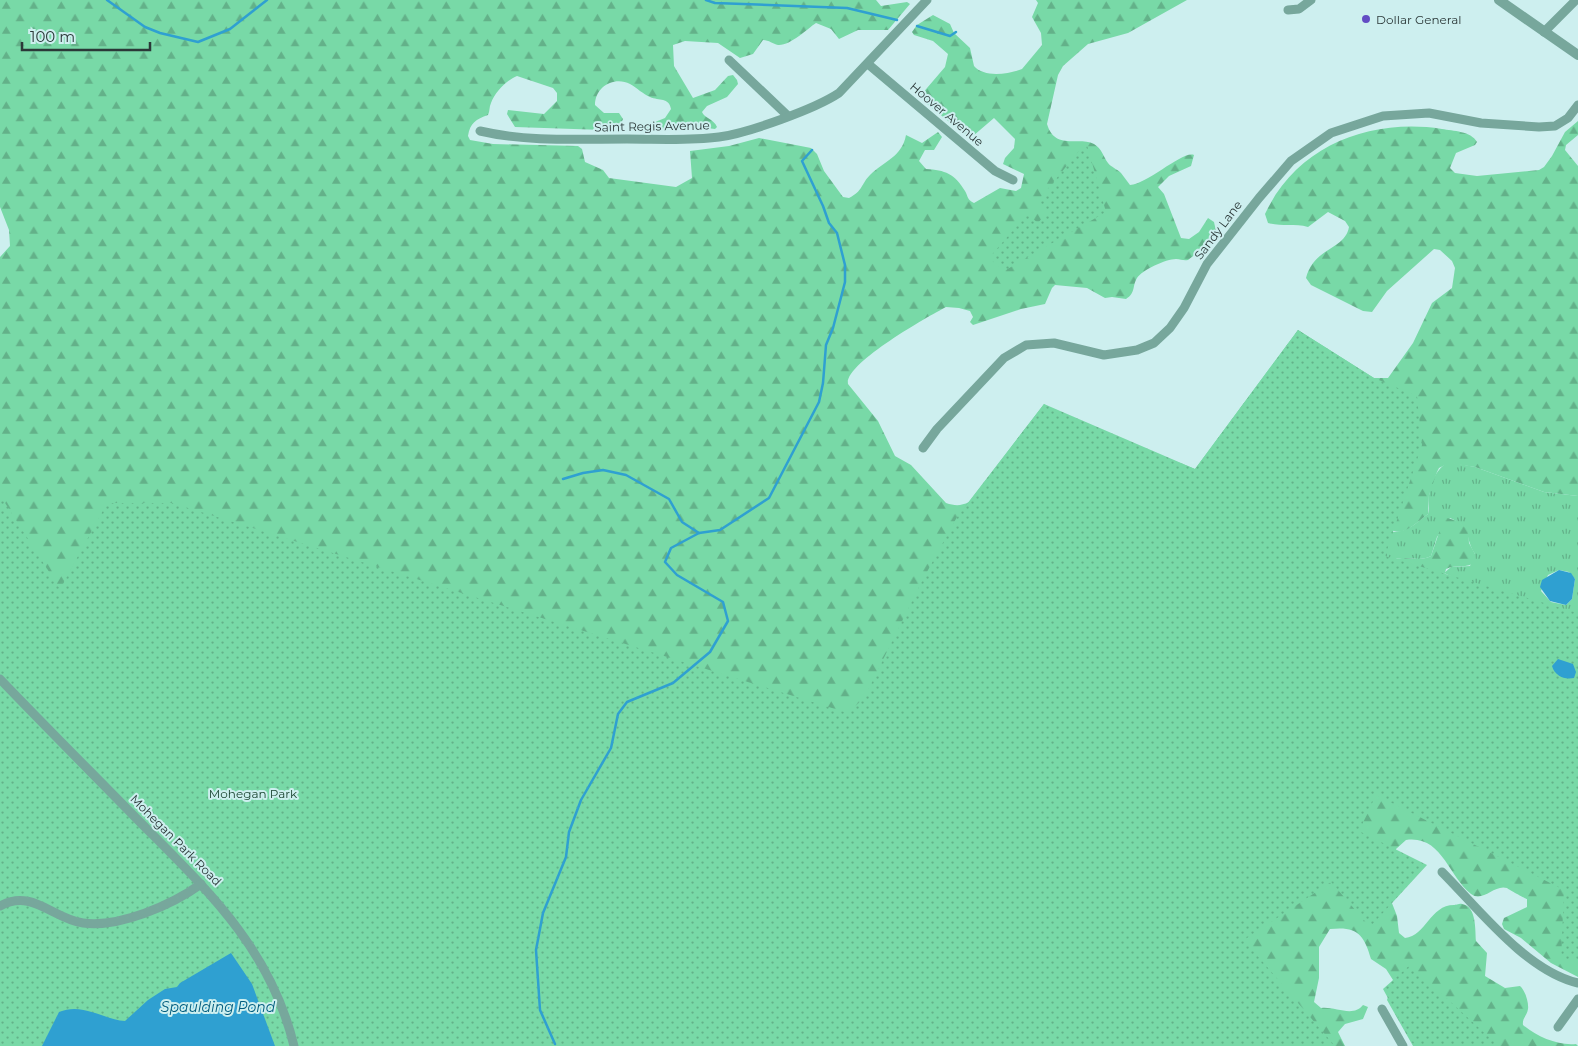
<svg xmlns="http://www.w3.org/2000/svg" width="1578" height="1046" font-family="Montserrat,sans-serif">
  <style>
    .grass { fill: url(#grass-tufts); fill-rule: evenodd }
    .forest { fill: url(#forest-firs) }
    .park { fill: url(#park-dots) }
    .water { fill: #2fa0d1 }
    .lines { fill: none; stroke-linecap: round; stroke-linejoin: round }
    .stream { stroke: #2fa0d1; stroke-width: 2.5 }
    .minor { stroke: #77a79c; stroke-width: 9 }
    .tertiary { stroke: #77a79c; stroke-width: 10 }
    .poi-dot { fill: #624cc4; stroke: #cdefef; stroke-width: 2 }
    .labels { text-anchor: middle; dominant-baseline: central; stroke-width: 4; stroke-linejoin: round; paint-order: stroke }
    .poi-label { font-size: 12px; fill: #2b3838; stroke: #cdefef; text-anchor: start }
    .street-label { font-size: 12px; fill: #2b3838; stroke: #cdefef }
    .park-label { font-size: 12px; fill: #1a4430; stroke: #cdefef }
    .water-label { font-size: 14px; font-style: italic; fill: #015c7e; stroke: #cdefef }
  </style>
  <defs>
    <pattern id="grass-tufts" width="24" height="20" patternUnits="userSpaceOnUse" patternTransform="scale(1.25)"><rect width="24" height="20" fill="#78d9a7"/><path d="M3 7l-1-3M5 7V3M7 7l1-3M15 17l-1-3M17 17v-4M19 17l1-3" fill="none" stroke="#63b189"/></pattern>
    <pattern id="forest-firs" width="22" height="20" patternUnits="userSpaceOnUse" patternTransform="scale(1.25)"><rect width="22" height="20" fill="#78d9a7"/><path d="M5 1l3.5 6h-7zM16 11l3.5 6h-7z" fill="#63b189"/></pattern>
    <pattern id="park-dots" width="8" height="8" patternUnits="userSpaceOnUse" patternTransform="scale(1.25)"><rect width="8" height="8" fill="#78d9a7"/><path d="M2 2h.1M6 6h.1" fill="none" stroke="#63b189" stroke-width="1.8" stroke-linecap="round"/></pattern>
  </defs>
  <rect width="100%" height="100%" fill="#cdefef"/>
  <path class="grass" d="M1449 462 1475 467 1544 492 1578 496V635L1444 573 1451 567 1470 566 1475 554C1464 537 1473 528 1450 518L1437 537 1431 556C1416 564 1404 552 1387 563L1333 524 1393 532C1408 532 1416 523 1428 514 1430 507 1428 503 1429 497 1430 484 1437 467 1449 462ZM1559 570 1569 572 1575 579 1572 599 1566 605 1551 602 1541 591 1548 575Z"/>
  <path class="forest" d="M0 0H876L881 6 907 2 910 4 888 30H858L839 39 831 29 816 23C807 29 790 46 778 45 773 44 769 40 763 40L753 54 740 58 718 43 685 41 673 45 674 66 693 98 715 90 728 76 733 75 737 80 738 84 727 97 707 106 702 112C704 118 714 119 717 127L715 129 690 126 642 131 640 128 665 118 671 109C669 97 659 101 650 97 643 94 637 88 630 84 614 76 595 87 595 105L604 113H619L623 119 620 126 603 130 515 127 507 114 508 110 544 114 557 101V93L553 88 517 76C507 80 495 92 491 103 489 107 490 111 488 115 476 119 470 123 468 136L470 140 493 144 578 146 582 149 585 162 603 170 609 178 676 187 692 178 690 151 729 146 759 138 811 148 817 154 824 171 843 197 849 198C863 191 861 184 870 175 884 161 902 157 906 135L922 143 938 132 942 137 934 150H925L919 161 926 169C945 170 955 174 965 191 968 196 967 200 974 203L1000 188 1016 191 1021 188 1024 174 1003 164 1005 158 1014 148 1015 139 994 118 973 136H967L922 100 921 95 945 67 948 54 933 41 914 35 912 32 917 25 933 15 950 24 954 33 970 48 974 66C984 78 1009 74 1022 69L1042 45 1041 33 1032 17 1038 3 1036 0H1187L1128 33 1088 44 1063 66 1058 75 1047 124C1055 151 1079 136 1094 144 1102 149 1103 156 1108 163 1111 167 1117 169 1121 173 1124 177 1127 181 1130 185 1148 184 1183 150 1194 155L1191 166 1169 176 1158 187 1164 194 1181 238 1189 239 1199 232 1208 218 1214 222 1216 231 1206 246 1188 260C1183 261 1181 259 1176 259 1166 259 1142 270 1137 278 1132 286 1136 293 1126 299L1112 297 1105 298 1087 288 1055 285 1052 288 1045 304 1021 309 973 325 970 322 973 317 970 311 959 308 946 307C927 317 844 364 848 384L878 421 895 456 911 465 946 503C955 506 961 506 969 502L1044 404 1063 416 1195 469 1298 330 1374 378H1388L1413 343 1432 303 1452 288 1455 268 1452 261 1440 250 1434 249 1387 291 1372 312 1363 311 1311 285 1306 278C1314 247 1345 250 1349 227L1345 221 1328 212 1308 227C1295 223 1282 227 1268 223L1265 214C1297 145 1371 118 1442 129 1453 131 1471 131 1477 142L1475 145 1456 153 1450 168 1455 173 1477 176 1539 170 1544 167 1552 156 1565 132 1578 121V135L1566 145 1565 150 1578 166V496L1544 492 1475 467 1449 463 1439 468 1437 472 1429 495 1428 514C1401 535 1402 538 1372 519L1387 563C1404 552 1416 564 1431 556L1443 521 1447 518 1458 521 1468 530 1469 543 1475 554 1476 562C1467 569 1456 564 1446 569L1444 576 1578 635V977L1551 963 1521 938 1504 929 1502 924 1504 918 1527 907V899C1524 898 1508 889 1507 888 1494 884 1483 903 1471 894 1448 876 1442 835 1406 840L1396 849 1390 898 1397 916 1399 933 1405 938C1426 936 1430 905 1454 905 1455 905 1461 903 1462 904 1477 906 1475 931 1476 941L1487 953 1485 976 1505 988 1520 986C1525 990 1529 1003 1528 1009 1527 1016 1522 1018 1523 1025 1537 1037 1559 1046 1576 1044L1578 1046H1413L1387 1000 1393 980 1386 969 1371 959C1364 934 1357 926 1330 929L1319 947V978L1314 1002 1321 1008C1335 1006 1353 1018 1363 1005L1368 1007 1363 1019 1345 1024 1338 1032 1345 1046H362L0 668V257L10 246 9 230 0 207Z"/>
  <g class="park">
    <polygon points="1087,145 1106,212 1004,271 989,258 1027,214 1038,223 1048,211 1037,202 1083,146"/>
    <polygon points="1298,330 1374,378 1417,396 1422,445 1385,556 1578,613 1578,961 1561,961 1564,890 1376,795 1359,831 1427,865 1370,927 1331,882 1244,940 1335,1046 0,1046 0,495 60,589 107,503 172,503 848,713 864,698 922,581 957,517 1044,404 1195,469"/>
    <polygon points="1410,965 1499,1046 1414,1046 1383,989"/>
  </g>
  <g class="water">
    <polygon points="1559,570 1571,573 1575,579 1572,599 1566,605 1550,601 1540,587 1542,580"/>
    <path d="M1558 659 1573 664 1576 672 1574 678C1564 680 1555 676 1552 666Z"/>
    <path d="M231 953 252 984 275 1046H42L59 1012C83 1002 104 1020 125 1021L148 1000 165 989 177 987 180 983Z"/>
  </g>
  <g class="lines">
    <g class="stream">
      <polyline points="107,0 145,27 160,33 198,42 230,29 267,0"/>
      <polyline points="706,0 715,3 847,8 897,20"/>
      <polyline points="917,26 950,36 956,32"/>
      <polyline points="563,479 583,473 603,470 626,475 669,499 682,522 699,533"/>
      <polyline points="555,1044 540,1010 536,950 543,913 566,857 569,832 581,800 611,748 618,714 627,702 673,683 710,652 728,621 723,602 677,575 665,562 671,548 699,533 720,530 769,498 819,402 823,383 826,345 833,328 845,282 845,265 837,233 829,223 823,206 802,161 812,150"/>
    </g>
    <g class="minor">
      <polyline points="1288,10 1299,9 1311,0"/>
      <polyline points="1544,32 1576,0"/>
      <polyline points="729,60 788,116"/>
      <polyline points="868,64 995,171 1013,180"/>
      <path d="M480 131C527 142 579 139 627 139 658 139 689 141 719 137 748 133 815 109 839 93L927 0"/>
      <polyline points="923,448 937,429 1004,358 1026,345 1054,343 1104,355 1137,350 1154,343 1170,328 1184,308 1207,264 1259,198 1291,161 1331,133 1383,116 1429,113 1481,123 1539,127 1555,126 1568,118 1578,105"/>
      <path d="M0 679C44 725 90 771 135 817 204 887 270 946 294 1046"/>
      <path d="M1442 872C1478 908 1526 971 1578 983"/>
      <path d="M0 906C32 888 53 919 83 923 119 928 172 905 201 884"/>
      <polyline points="1382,1009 1403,1046"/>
      <polyline points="1558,1027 1578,999"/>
    </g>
    <polyline class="tertiary" points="1499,0 1578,55"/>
  </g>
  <circle class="poi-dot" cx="1366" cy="19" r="5"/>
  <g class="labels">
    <g class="poi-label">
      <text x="1376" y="19">Dollar General</text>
    </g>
    <g class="street-label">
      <text transform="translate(947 114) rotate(40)">Hoover Avenue</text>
      <text transform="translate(652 126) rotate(-1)">Saint Regis Avenue</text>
      <text transform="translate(1218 230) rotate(-53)">Sandy Lane</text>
      <text transform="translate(176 840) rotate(45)">Mohegan Park Road</text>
    </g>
    <g class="park-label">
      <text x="253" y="793">Mohegan Park</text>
    </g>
    <g class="water-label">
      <text x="218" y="1007">Spaulding Pond</text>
    </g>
  </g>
  <path d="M22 42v8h128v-8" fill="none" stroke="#2b3838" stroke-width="2.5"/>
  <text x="30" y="42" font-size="15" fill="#2b3838" stroke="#cdefef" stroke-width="4" paint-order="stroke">100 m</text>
</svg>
